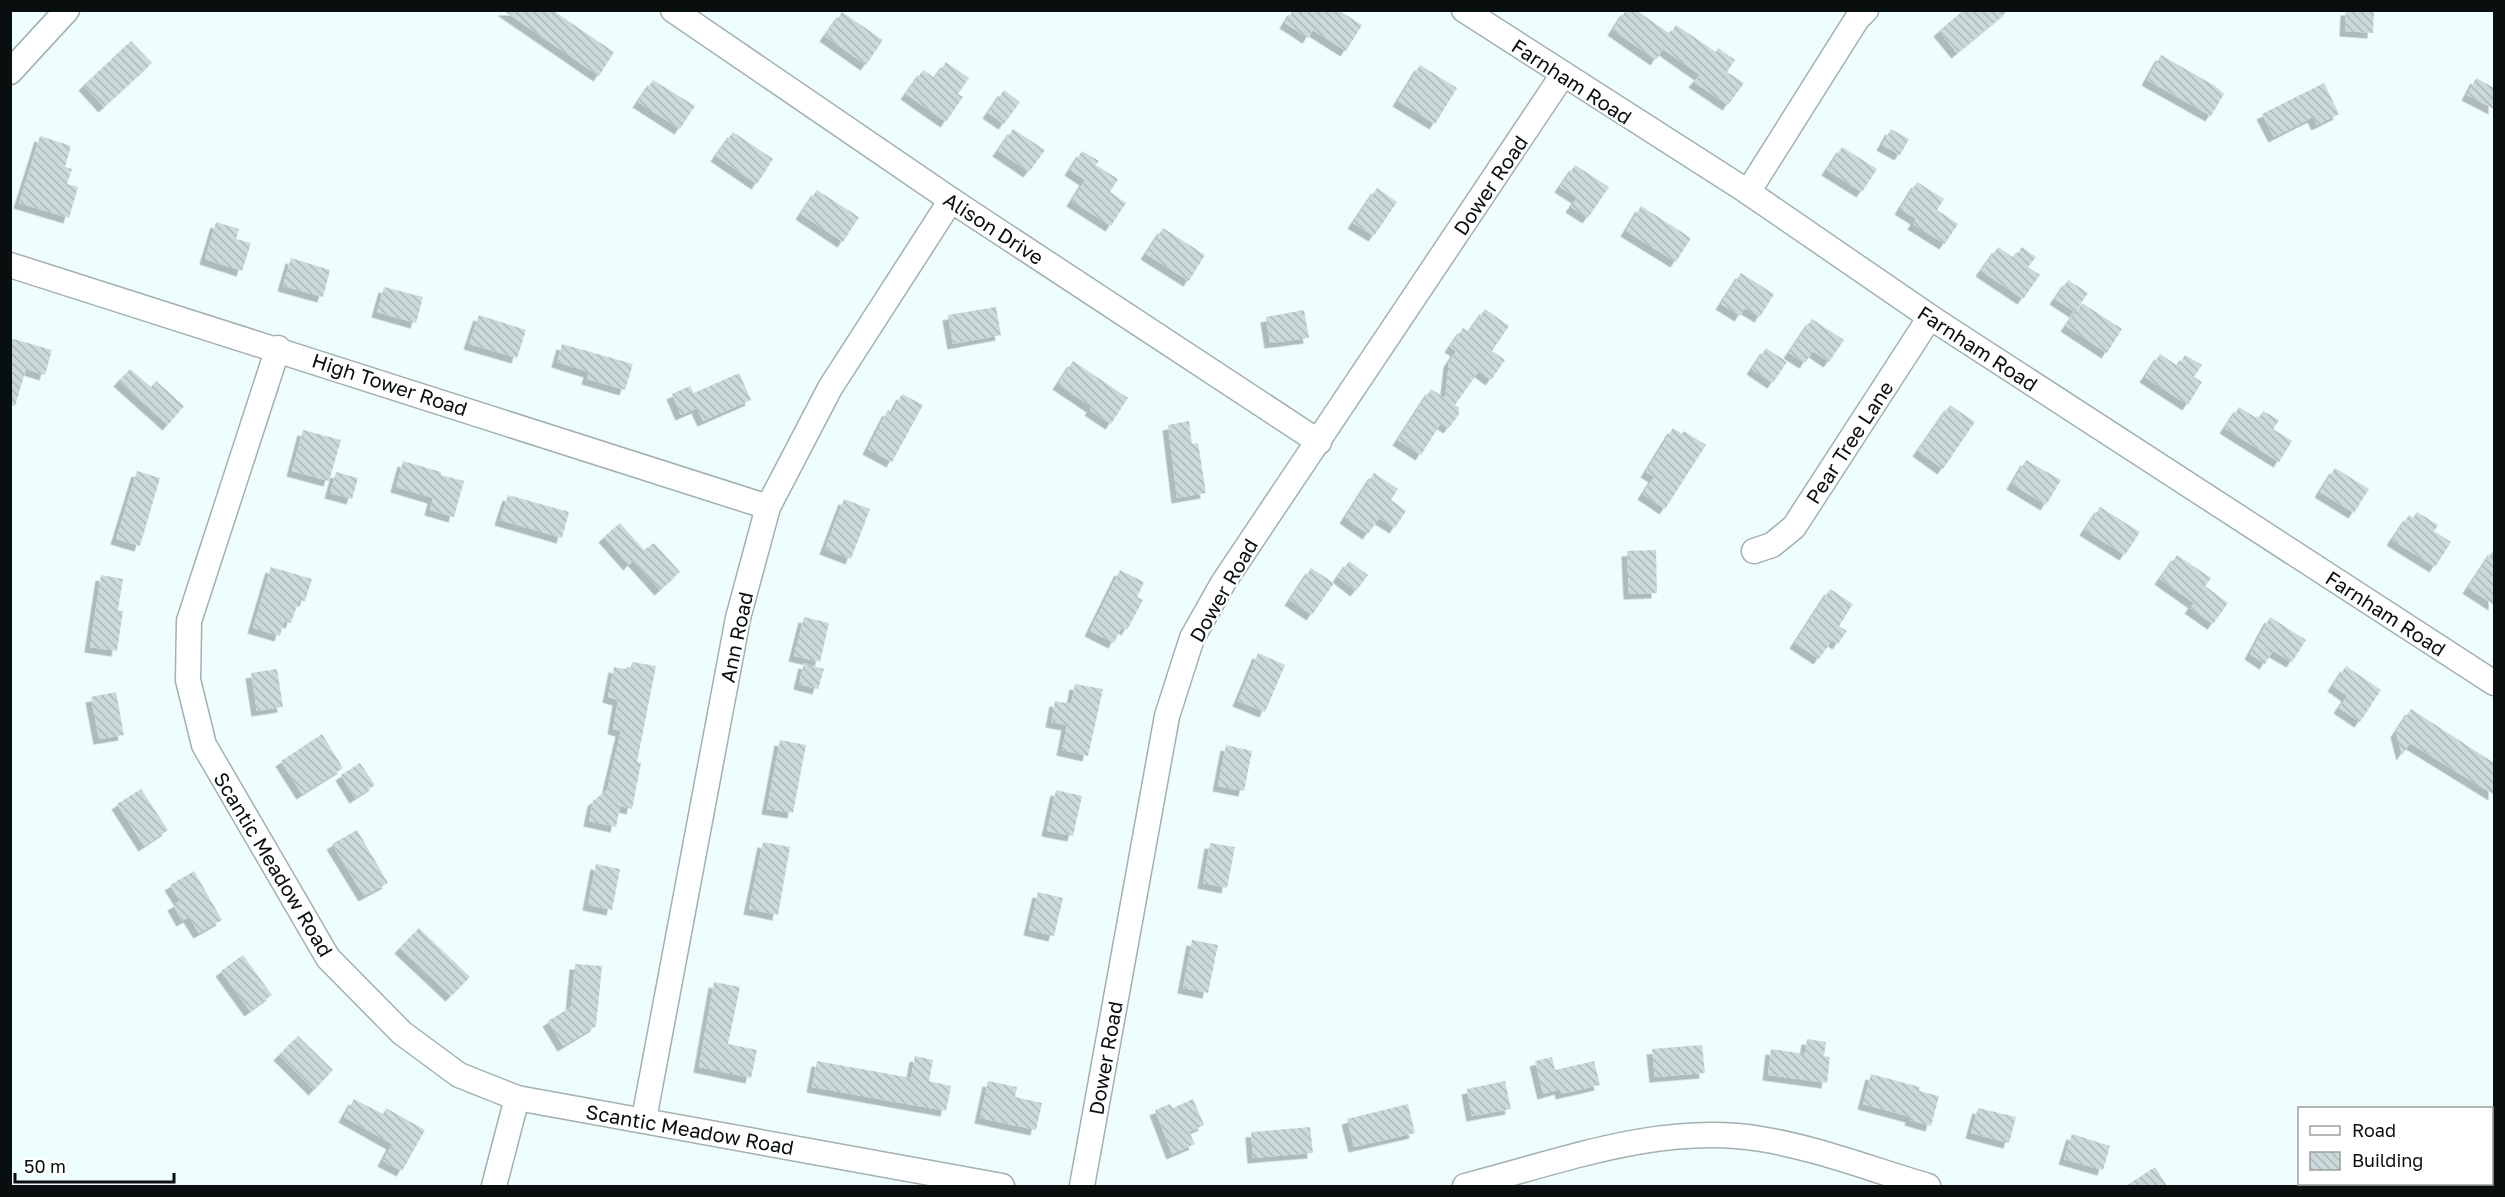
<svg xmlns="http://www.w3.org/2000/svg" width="2505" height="1197" font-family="'Golos Text',sans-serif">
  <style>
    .building { fill: url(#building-back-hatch); filter: url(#shadow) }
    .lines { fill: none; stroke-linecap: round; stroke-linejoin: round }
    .minor-casing { stroke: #a3b0b1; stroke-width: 27 }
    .minor { stroke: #fff; stroke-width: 24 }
    .labels { text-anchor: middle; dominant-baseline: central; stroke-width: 4.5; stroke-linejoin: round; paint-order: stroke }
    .street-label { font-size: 20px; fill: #090e0e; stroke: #fff }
  </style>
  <defs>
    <pattern id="building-back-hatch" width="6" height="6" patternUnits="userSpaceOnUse" patternTransform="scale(1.5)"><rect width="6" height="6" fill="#cbd9da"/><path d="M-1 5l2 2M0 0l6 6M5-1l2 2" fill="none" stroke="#adb9ba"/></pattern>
    <filter id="shadow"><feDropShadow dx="-5.5" dy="5.5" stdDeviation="0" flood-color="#0004"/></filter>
  </defs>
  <rect width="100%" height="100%" fill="#eefdfd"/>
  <g class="building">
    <polygon points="503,10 552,10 614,52 599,76"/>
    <polygon points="1293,10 1338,10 1362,25 1346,51 1313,30 1308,38 1285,23"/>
    <polygon points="1626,10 1636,10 1670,34 1676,25 1716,52 1718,48 1735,60 1727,72 1744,83 1728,105 1694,82 1700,75 1663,49 1656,60 1613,30"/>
    <polygon points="1964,10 2009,10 1957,53 1939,31"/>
    <polygon points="2346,10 2374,10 2373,33 2345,31"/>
    <polygon points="842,12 883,40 866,65 825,36"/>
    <polygon points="131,41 152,63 104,107 84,85"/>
    <polygon points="2161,55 2215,86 2224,94 2211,116 2147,80"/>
    <polygon points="946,62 969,78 958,94 963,97 946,122 906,94 923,70 935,78"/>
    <polygon points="1420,65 1457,88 1435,124 1398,101"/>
    <polygon points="2476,78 2494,88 2494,109 2467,95"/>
    <polygon points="653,80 695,106 680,129 638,102"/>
    <polygon points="2324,83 2339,114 2317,125 2313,117 2274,137 2262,114"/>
    <polygon points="1004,90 1020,102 1004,124 988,113"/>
    <polygon points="1013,129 1045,150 1029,172 998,151"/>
    <polygon points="1891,129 1909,139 1900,155 1882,145"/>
    <polygon points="733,132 773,159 757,184 716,156"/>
    <polygon points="40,136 71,146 65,167 72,169 67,184 78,187 69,218 19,203"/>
    <polygon points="1842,147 1877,169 1862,192 1827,170"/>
    <polygon points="1082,151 1099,161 1096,165 1118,179 1110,192 1126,203 1111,226 1072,201 1085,180 1070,170"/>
    <polygon points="1575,165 1609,187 1588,218 1571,207 1577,198 1560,187"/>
    <polygon points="1917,182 1944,199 1937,210 1958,224 1945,244 1913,224 1916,219 1900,209"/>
    <polygon points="1377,188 1397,202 1374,236 1353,223"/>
    <polygon points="817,190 859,217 843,242 801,214"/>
    <polygon points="1641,206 1691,238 1676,262 1626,231"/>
    <polygon points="216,222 239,229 236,239 251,243 242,271 205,259"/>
    <polygon points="1163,228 1205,255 1189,281 1146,254"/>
    <polygon points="1998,247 2014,258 2022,247 2036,257 2028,267 2040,275 2023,299 1981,271"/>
    <polygon points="291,258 330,270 323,297 283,286"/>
    <polygon points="1741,273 1774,294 1760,317 1745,308 1740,316 1721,304"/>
    <polygon points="2068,280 2088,293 2075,312 2055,299"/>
    <polygon points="384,287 423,297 416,323 377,312"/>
    <polygon points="2082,303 2122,329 2107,353 2066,326"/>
    <polygon points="996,307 1001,335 953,344 948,315"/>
    <polygon points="1485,309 1509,326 1492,351 1505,360 1491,380 1479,371 1455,405 1459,407 1459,414 1449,428 1441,423 1421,455 1398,440 1431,389 1445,398 1449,362 1456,351 1450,347 1463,328 1469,332"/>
    <polygon points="1304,310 1309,338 1270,343 1266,317"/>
    <polygon points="479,315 526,330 517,358 469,344"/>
    <polygon points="1812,319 1844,340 1829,362 1813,351 1805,363 1789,353"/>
    <polygon points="10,338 52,350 45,375 26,369 15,406 10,405"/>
    <polygon points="562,344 633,364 625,390 587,379 589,372 557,362"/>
    <polygon points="1766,348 1787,362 1773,383 1752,369"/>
    <polygon points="2160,354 2178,366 2185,355 2202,365 2194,377 2202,382 2188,405 2145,377"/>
    <polygon points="1073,361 1128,398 1111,424 1090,410 1092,407 1058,384"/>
    <polygon points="130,369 151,387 156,381 184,406 168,425 119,381"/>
    <polygon points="739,373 751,400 703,421 697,408 681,415 672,394 690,386 694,393"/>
    <polygon points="902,394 923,405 892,462 868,449 888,410 892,413"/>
    <polygon points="1950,405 1975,422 1943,469 1918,451"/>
    <polygon points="2239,407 2258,419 2263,411 2279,420 2273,429 2292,441 2279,462 2225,428"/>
    <polygon points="1189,421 1192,444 1198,443 1206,493 1177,498 1168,425"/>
    <polygon points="1673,428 1682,434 1684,431 1706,445 1665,509 1643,494 1654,477 1646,472"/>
    <polygon points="303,430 341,440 329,481 292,471"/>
    <polygon points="2026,460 2061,480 2046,505 2012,484"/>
    <polygon points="403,461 441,472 441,475 464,481 454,517 430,510 433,498 396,487"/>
    <polygon points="2335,468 2369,489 2354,513 2320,492"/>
    <polygon points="137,471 160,478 140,546 116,539"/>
    <polygon points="336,472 358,478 352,499 330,493"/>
    <polygon points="1374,473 1398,489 1391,500 1406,511 1395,528 1379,518 1368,534 1345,518"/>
    <polygon points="508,495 569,512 562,538 500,520"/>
    <polygon points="844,499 870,509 851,559 825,549"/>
    <polygon points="2100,507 2140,532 2125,555 2085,530"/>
    <polygon points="2417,512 2438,525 2434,531 2451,542 2435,567 2392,540 2409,515 2413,518"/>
    <polygon points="620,523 644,550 654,543 680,572 660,590 633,560 629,565 604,537"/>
    <polygon points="2494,549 2494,605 2468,588"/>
    <polygon points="1656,550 1657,593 1629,594 1627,551"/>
    <polygon points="2177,555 2211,578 2205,586 2228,603 2213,624 2190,608 2194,603 2160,579"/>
    <polygon points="1349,561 1368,575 1356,591 1338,577"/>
    <polygon points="271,567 312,579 305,601 299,600 291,623 284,621 280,636 253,628"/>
    <polygon points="1311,568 1334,583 1312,615 1290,600"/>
    <polygon points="1120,570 1144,582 1137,597 1143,600 1127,630 1122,627 1114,643 1090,631"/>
    <polygon points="101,575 123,579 118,610 123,611 117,651 90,647"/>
    <polygon points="1830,589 1853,604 1839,626 1847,631 1838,644 1832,640 1819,659 1795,643"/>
    <polygon points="804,617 829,623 820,662 794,656"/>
    <polygon points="2270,617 2306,640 2292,662 2273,651 2265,664 2250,654"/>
    <polygon points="1258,653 1285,665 1265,712 1238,701"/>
    <polygon points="632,662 656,666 637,762 641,763 632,809 620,806 616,827 589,821 593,801 607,790 621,731 613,729 618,700 608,697 614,667 630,670"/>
    <polygon points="804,663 824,669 818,689 799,684"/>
    <polygon points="2346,666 2381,690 2360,722 2339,708 2347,696 2333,686"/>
    <polygon points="277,669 283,707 257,711 251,673"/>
    <polygon points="1075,684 1103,689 1088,756 1062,750 1067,725 1051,722 1055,701 1071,704"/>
    <polygon points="116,692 124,735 99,739 91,697"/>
    <polygon points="2411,709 2494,763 2494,795 2410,743 2402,755 2396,732"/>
    <polygon points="322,734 343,768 302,794 281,761"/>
    <polygon points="780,740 806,745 793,813 767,809"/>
    <polygon points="1226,745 1252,751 1244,791 1218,786"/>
    <polygon points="360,763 375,785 355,798 341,775"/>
    <polygon points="141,789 168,830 144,846 117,804"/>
    <polygon points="1056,790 1082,796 1073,836 1047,831"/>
    <polygon points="357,830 388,883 364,896 332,844"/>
    <polygon points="763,842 790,847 778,915 749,909"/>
    <polygon points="1210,843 1235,847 1227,888 1203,883"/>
    <polygon points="596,864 620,869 612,910 588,905"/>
    <polygon points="194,871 222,920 199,933 189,917 182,921 173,905 180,901 170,885"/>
    <polygon points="1038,892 1063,898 1054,936 1029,930"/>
    <polygon points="419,928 470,977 451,996 400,948"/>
    <polygon points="1192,940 1218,945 1208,993 1183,988"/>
    <polygon points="243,955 272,995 250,1011 221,971"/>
    <polygon points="575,964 602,966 596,1026 563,1046 548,1021 571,1007"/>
    <polygon points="714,982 740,987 728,1044 757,1050 751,1078 699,1067"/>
    <polygon points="298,1036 333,1070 314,1090 279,1055"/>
    <polygon points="1807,1039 1826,1042 1824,1056 1830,1057 1827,1083 1768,1075 1771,1049 1805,1054"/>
    <polygon points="1702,1045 1705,1073 1655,1077 1652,1049"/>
    <polygon points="915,1056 933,1060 929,1081 951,1086 946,1111 812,1087 817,1061 911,1078"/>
    <polygon points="1552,1057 1555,1070 1594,1061 1600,1085 1561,1094 1560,1089 1543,1094 1535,1061"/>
    <polygon points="1871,1074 1920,1087 1919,1091 1939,1096 1931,1126 1910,1120 1911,1117 1863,1104"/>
    <polygon points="988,1081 1017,1087 1015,1097 1042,1103 1036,1130 980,1118"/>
    <polygon points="1505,1081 1511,1109 1472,1116 1467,1089"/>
    <polygon points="354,1099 383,1114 386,1108 425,1130 402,1171 383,1161 392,1144 344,1117"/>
    <polygon points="1193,1099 1204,1125 1189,1132 1195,1144 1172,1154 1155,1110 1170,1104 1173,1108"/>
    <polygon points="1408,1104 1415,1133 1354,1147 1347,1119"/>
    <polygon points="1978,1108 2016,1117 2009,1143 1971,1133"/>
    <polygon points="1310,1127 1313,1153 1253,1158 1251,1132"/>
    <polygon points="2072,1134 2110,1146 2103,1170 2064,1159"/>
    <polygon points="2155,1167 2167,1186 2126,1186"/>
  </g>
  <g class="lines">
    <defs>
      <g id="minor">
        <polyline points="673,10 951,200 1319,442"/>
        <polyline points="1464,10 1748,192 1930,317 2494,683"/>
        <polyline points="10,72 67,10"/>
        <polyline points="1748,192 1857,19 1866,10"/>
        <polyline points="10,265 768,507"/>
        <polyline points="278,348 189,621 188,680 204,745 328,958 402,1033 459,1075 517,1098 1002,1186"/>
        <polyline points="1754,551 1772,545 1794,527 1930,317"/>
        <polyline points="644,1119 738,618 768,507 830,388 951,200"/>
        <polyline points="494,1186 517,1098"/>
        <polyline points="1082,1186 1167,716 1192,638 1223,583 1562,76"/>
        <path d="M1465 1186C1559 1162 1662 1122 1761 1139 1817 1148 1873 1170 1928 1186"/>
      </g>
    </defs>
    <use href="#minor" class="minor-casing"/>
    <use href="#minor" class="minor"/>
  </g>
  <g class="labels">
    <g class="street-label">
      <text transform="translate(1572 81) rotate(33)">Farnham Road</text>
      <text transform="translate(1490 185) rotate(-56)">Dower Road</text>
      <text transform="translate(994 228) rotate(33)">Alison Drive</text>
      <text transform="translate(1978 348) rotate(33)">Farnham Road</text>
      <text transform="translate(390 384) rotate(18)">High Tower Road</text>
      <text transform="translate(1849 442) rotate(-57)">Pear Tree Lane</text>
      <text transform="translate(1223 590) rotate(-60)">Dower Road</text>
      <text transform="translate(2386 613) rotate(33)">Farnham Road</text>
      <text transform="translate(736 637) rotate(-78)">Ann Road</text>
      <text transform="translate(274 864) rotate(59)">Scantic Meadow Road</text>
      <text transform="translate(1105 1058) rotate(-80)">Dower Road</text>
      <text transform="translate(690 1129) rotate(10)">Scantic Meadow Road</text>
    </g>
  </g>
  <rect width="2505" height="1197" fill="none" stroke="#090e0e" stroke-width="24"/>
  <rect x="2298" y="1107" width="195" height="78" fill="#ffffff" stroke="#9d9f9f" stroke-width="1.5"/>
  <rect x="2310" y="1126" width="30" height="9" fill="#ffffff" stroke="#9d9f9f" stroke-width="1.5"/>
  <text x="2352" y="1137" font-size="18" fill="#090e0e">Road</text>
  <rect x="2310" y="1152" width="30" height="18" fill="url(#building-back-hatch)" stroke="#9d9f9f" stroke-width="1.5"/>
  <text x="2352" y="1167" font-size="18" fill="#090e0e">Building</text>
  <path d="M15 1173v9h159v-9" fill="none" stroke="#090e0e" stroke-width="3"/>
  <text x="24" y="1173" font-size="18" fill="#090e0e" stroke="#ffffff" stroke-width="4.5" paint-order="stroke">50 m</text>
</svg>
